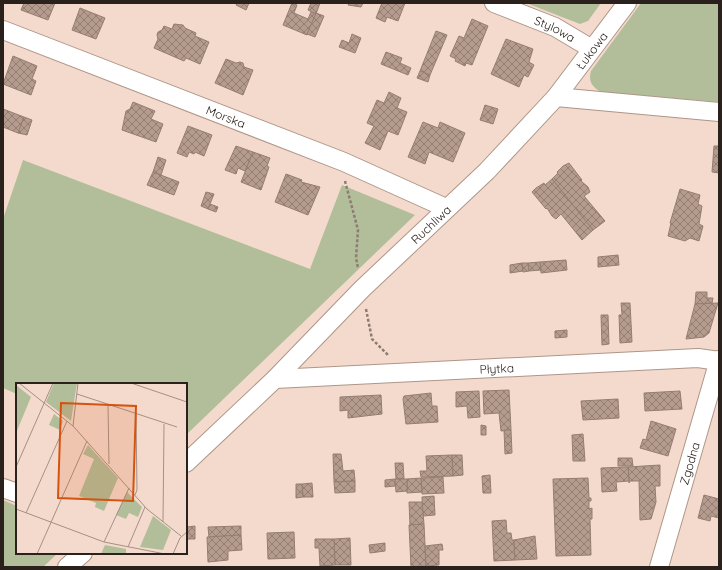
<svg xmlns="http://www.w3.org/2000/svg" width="722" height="570" font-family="Quicksand,sans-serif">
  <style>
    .grass { fill: #b2be9a }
    .building { fill: url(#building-cross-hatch); stroke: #957d71 }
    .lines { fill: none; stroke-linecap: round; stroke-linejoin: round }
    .minor-casing { stroke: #ae9688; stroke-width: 20 }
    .path { stroke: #8e7c73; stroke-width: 2.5; stroke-dasharray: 3 2; stroke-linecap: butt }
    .minor { stroke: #fff; stroke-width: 18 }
    .labels { text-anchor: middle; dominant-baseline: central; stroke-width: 3.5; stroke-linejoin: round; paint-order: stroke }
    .street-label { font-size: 12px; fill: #2b211c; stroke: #fee8dd }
    .inset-road { fill: none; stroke: #a49086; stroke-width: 1 }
    .view { fill: #d5530e; fill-opacity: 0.15; stroke: #d5530e; stroke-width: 2 }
    .inset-edge { fill: none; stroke: #2b211c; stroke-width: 2 }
  </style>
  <defs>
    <pattern id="building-cross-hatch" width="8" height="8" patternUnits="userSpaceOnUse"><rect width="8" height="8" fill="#b49b8e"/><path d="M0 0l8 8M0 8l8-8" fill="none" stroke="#937e73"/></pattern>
  </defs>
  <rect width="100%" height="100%" fill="#f4dacc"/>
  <g class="grass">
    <polygon points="526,3 601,3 588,21 580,24"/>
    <path d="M641 3H719V102L601 92C592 87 588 81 591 71Z"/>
    <polygon points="23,160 310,269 342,185 415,215 186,435 186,384 17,384 17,394 3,388 3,219"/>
    <polygon points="3,500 17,506 17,553 58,553 43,567 3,567"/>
  </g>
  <g class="building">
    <polygon points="24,3 55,3 48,20 21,10"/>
    <polygon points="237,3 249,3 246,10 236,5"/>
    <polygon points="292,3 297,5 294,13 308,19 311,12 316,14 307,35 283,25"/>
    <polygon points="311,3 320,3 316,14 308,10"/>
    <polygon points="349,3 363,3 361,7 348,5"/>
    <polygon points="382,3 405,3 398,21 387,17 385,22 376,18"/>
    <polygon points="80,8 105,18 96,39 72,30"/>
    <polygon points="316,13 324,16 315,37 307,34"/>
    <polygon points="472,19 488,26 472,65 466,63 465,66 455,61 456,59 450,56 459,36 464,38"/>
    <polygon points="174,24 183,25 185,28 196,33 195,36 209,42 200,64 186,58 184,61 154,48 158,39 157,35 158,32 162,30 164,26 172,29"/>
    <polygon points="436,31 447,35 430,75 420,71"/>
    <polygon points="352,34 361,38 355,53 339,47 342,40 349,43"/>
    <polygon points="506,39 533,49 529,62 534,65 528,77 524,75 519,87 491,74"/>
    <polygon points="386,52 402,58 400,63 411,68 408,75 381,64"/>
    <polygon points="13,56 37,66 32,79 36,81 31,95 3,84"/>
    <polygon points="226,59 236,63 240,62 243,63 244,67 253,70 243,95 215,83"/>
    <polygon points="420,71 430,75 428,82 417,78"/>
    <polygon points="389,92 401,98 397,108 407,112 398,135 388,131 380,150 365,143 374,126 367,123 377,100 384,103"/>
    <polygon points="133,102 155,111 151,119 163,124 156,142 122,130 126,111 130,109"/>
    <polygon points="485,105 498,109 493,124 480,120"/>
    <polygon points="3,109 24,117 18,133 3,127"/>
    <polygon points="24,117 32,120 27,135 18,133"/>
    <polygon points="423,122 438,128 440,122 465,133 453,162 429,152 425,164 408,157"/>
    <polygon points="188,126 212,135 204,156 195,152 194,154 189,152 187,157 177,153"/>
    <polygon points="236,146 253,152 245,171 238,168 236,174 225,170"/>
    <polygon points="714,146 719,146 719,173 712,172"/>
    <polygon points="253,152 270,158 267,166 269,167 261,190 241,182"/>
    <polygon points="158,157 166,160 161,175 153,172"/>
    <polygon points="569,163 582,180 581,181 588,187 590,192 584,196 605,221 593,230 552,179 558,173 557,172 563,166"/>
    <polygon points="153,172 179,182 174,195 147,185"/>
    <polygon points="286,174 302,180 301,182 320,187 308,215 275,202"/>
    <polygon points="552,179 593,230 582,240 561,214 556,219 552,216 547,208 546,209 532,192 536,188 544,183 545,185"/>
    <polygon points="680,189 700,195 698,204 702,206 699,224 703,226 699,241 690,238 685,241 668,236 671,223 670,223"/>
    <polygon points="206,192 214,194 208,209 201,206"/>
    <polygon points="210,204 218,207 216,212 208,209"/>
    <polygon points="618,255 619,265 598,267 598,257"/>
    <polygon points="566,260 567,270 541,273 540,262"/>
    <polygon points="540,262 541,270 529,271 528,263"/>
    <polygon points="522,263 523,271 510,273 510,265"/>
    <polygon points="522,263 528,263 529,271 523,272"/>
    <polygon points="696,292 707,292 707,298 713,298 712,303 695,304"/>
    <polygon points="621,303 630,303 632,342 620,343 619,315 622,315"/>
    <polygon points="718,303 709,333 704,337 686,339 695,304"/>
    <polygon points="601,315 608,315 609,344 602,345"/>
    <polygon points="567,330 567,337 555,338 555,331"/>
    <polygon points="509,390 511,430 501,431 499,413 484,414 483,391"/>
    <polygon points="479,391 480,417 468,418 467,406 456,407 456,392"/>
    <polygon points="680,391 682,409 645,411 644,393"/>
    <polygon points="431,393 432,406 437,406 438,422 406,424 403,399 404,396"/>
    <polygon points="381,395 382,414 348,418 348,410 340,411 340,397"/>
    <polygon points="618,399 619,418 583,420 581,401"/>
    <polygon points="651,421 676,429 668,456 640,448 643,439 646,440"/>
    <polygon points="481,425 486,426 486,435 481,435"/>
    <polygon points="504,430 511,430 512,453 505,454"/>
    <polygon points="583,434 585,461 573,461 572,435"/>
    <polygon points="333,454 341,454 343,471 354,470 355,481 334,482"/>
    <polygon points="452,455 453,476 421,477 420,471 427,471 426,456"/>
    <polygon points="452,455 462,455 463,475 453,476"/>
    <polygon points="618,458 632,458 633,466 618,466"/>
    <polygon points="395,463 403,463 404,479 396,479"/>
    <polygon points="660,465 660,486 655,486 656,502 651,519 640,520 639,481 630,481 629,483 628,467"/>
    <polygon points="628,467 629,481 616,482 617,491 602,492 601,468"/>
    <polygon points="490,475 491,493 483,493 482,476"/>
    <polygon points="443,477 444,493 422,494 421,478"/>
    <polygon points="421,478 422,492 407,493 407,479"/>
    <polygon points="588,478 589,498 591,498 591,501 589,501 589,509 592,508 592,519 590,519 591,555 556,556 553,479"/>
    <polygon points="395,479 395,486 385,487 385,480"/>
    <polygon points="395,479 407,479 407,491 396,492"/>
    <polygon points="355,481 355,492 335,493 334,482"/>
    <polygon points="312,483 313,497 303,497 302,484"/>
    <polygon points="296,484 302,484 303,497 296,498"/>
    <polygon points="704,495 719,499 719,518 711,516 710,521 698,518"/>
    <polygon points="434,496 435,515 423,516 422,497"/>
    <polygon points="409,502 422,502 424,524 410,525"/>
    <polygon points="506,520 507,533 511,533 512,540 514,540 515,560 494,561 492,521"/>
    <polygon points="424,524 426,566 411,567 409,525"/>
    <polygon points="195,526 195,539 187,539 187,527"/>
    <polygon points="241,526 241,535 209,537 208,527"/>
    <polygon points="294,532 295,558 268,559 267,533"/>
    <polygon points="241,535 242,550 228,551 228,560 208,562 207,537"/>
    <polygon points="535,536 537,559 515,560 514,540"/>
    <polygon points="350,538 351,565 335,565 334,539"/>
    <polygon points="315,539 334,539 335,565 320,566 319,548 315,548"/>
    <polygon points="385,543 385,551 370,553 369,545"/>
    <polygon points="442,544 443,550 439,550 439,565 426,566 425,546"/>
  </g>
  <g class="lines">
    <defs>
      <g id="minor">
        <path id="s1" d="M494 3 555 27 592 49"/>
        <path id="s2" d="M3 30 344 162 446 208"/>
        <polyline points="556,97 719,112"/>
        <path id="s3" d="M275 379 698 358 719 361"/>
        <path id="s4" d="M186 463 275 379 362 289 487 171 556 97 627 3"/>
        <polyline points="3,488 17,493"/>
        <polyline points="67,567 83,553"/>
        <path id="s5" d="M659 567 719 360"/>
      </g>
    </defs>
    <use href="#minor" class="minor-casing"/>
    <g class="path">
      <polyline points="345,181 358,230 356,258 358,268"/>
      <polyline points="366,309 372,339 389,356"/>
    </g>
    <use href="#minor" class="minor"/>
  </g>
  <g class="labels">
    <g class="street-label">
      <text stroke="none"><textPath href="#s1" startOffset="66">Stylowa</textPath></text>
      <text stroke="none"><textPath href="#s4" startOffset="579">Łukowa</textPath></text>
      <text stroke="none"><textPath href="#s2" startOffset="239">Morska</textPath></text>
      <text stroke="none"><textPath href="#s4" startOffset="342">Ruchliwa</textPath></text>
      <text stroke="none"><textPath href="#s3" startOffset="222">Płytka</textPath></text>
      <text stroke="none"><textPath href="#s5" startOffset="108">Zgodna</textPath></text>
    </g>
  </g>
  <g transform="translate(16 383)">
    <rect width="171" height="171" fill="#f4dacc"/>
    <path d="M38 0H61L55 38 30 19ZM0 2 15 14 0 50ZM38 31 47 38 44 47 33 42ZM72 62 102 95 88 128 79 124 80 120 63 113 78 76 67 71ZM111 109 126 124 122 134 113 130 110 136 100 132ZM137 133 155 147 147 167 124 164ZM89 162 110 166V171H85Z" fill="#b2be9a"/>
    <path class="inset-road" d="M3 0 57 43 131 126 165 153M115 0 171 19M61 11 161 44M92 22 93 81M57 43 62 0M0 84 37 0M119 112 121 107 120 32M0 126 88 159 149 171M10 130 51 38M147 139 148 41M88 159 113 105M112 164 129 124M21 171 71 58M157 171 164 155 171 149"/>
    <path class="view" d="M45 20 120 23 117 118 42 115Z"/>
    <rect width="171" height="171" class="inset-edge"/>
  </g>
  <rect width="722" height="570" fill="none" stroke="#2b211c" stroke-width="8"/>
</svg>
